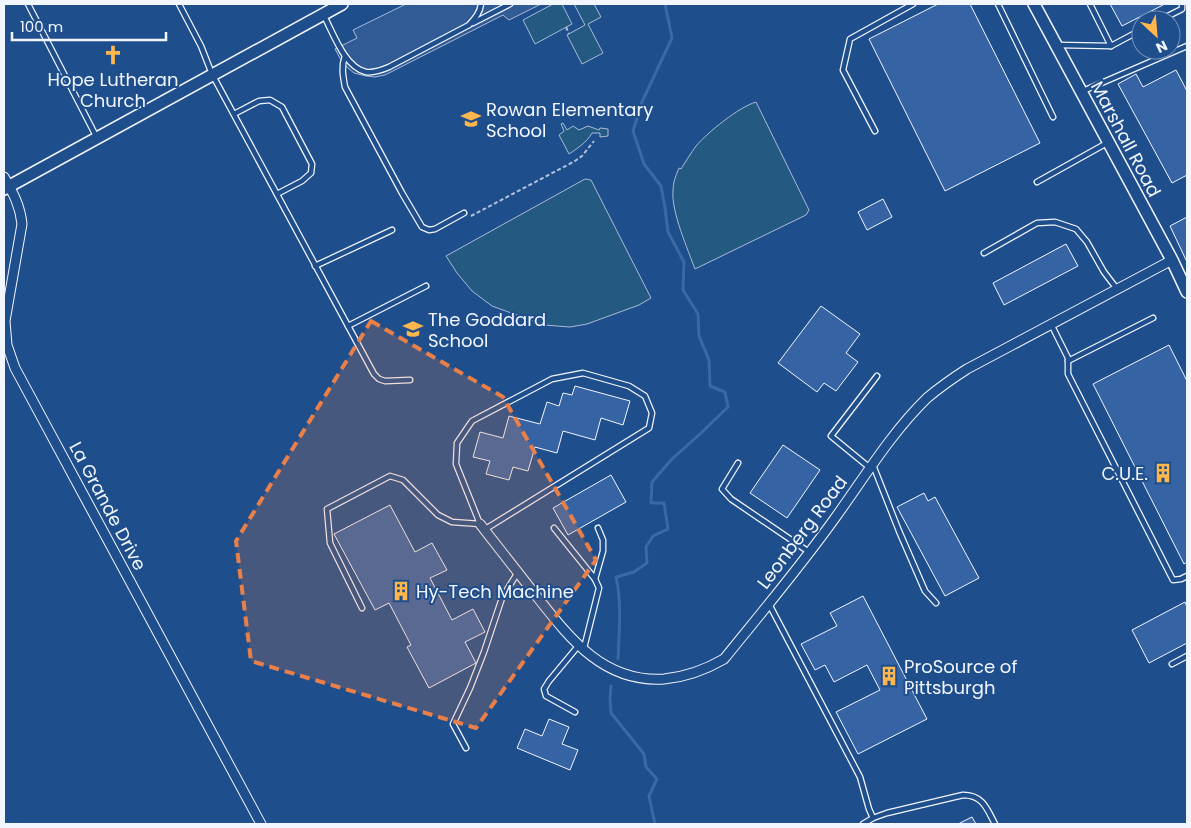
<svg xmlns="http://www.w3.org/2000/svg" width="1191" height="828" font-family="Poppins,sans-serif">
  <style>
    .green { fill: #245a82; stroke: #a8bbd7 }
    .parking { fill: #305b95; stroke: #a8bbd7 }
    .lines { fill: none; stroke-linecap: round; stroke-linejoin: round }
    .stream { stroke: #3b69a3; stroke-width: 3 }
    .building { fill: #3563a3; stroke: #f2f6ff }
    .service-casing { stroke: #f2f6ff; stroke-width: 7 }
    .minor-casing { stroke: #f2f6ff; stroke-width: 11 }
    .tertiary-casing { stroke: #f2f6ff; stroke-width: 14 }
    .path { stroke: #b3c4dc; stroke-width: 2; stroke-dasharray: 4 2.5; stroke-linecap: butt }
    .service { stroke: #1f4e8c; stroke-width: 4.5 }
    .minor { stroke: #1f4e8c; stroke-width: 9 }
    .tertiary { stroke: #1f4e8c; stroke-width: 11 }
    .marked { fill: #ea8049; fill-opacity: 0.2; stroke: #ea8049; stroke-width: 4; stroke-dasharray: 10 6; stroke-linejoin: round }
    .labels { text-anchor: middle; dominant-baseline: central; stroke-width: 4; stroke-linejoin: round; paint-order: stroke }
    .poi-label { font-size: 18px; fill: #f2f6ff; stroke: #1f4e8c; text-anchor: start }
    .street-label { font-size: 18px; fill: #f2f6ff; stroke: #1f4e8c }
  </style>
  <rect width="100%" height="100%" fill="#1f4e8c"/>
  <g class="green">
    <polygon points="553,4 562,4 572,24 535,44 523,20"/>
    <polygon points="574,4 594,4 601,17 588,24 603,53 582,64 567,35 585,25"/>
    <path d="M756 102 809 210 806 215 695 269C688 250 671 211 673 191 673 182 676 175 679 168L681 169C686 161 691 153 696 146 708 132 739 107 756 102Z"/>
    <path d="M563 123 567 130 573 126 579 130 588 126 599 130 600 128 608 129V136L600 137V133H592C587 142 578 148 569 154L559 135 564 131 561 124Z"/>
    <polygon points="585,179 591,180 651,298 639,305 587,324 570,327 544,325 492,306 472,291 457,273 446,256"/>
  </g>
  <polygon class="parking" points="406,4 541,4 509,20 503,15 385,75 375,77 366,76 354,73 348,68 342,62 335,49 357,38 353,30"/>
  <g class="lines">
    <g class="stream">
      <path d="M618 659C619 633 622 602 616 577L634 572 647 563 646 547 653 536 668 529 664 503H651L652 482 672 459 700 434 728 407 725 392 710 386 709 360 699 336 698 314 683 290 684 262 668 232 665 208 661 186 644 164 633 131 642 102 672 38 665 4"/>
      <polyline points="611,686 610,698 611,713 644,754 646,767 657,779 649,796 655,824"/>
    </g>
  </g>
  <g class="building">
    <polygon points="938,4 970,4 1040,143 945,191 869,39"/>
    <polygon points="1110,4 1162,4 1163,5 1122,26"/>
    <polygon points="1176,70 1187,91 1187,175 1172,183 1118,84 1136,74 1143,87"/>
    <polygon points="883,199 892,217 867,230 858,212"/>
    <polygon points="1187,217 1187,262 1170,226"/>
    <polygon points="1066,244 1078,266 1004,305 993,283"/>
    <polygon points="821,306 860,334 846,353 858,362 836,391 824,383 817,392 778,363"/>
    <polygon points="1169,345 1187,381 1187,562 1184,564 1093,384"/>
    <polygon points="575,386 630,401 623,425 601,418 595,440 563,431 557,453 535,447 528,471 513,467 509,480 486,474 490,461 473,457 480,432 503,438 509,416 540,424 547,402 559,406 563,393 572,395"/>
    <polygon points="783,445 820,470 787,518 750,493"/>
    <polygon points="611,475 626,502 568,535 553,508"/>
    <polygon points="924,493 928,501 935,497 979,578 945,596 897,507"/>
    <polygon points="390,505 415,552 432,543 447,570 430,578 452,620 473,609 485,632 465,642 476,663 429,688 407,647 411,645 389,603 375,610 334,534"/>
    <polygon points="863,596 927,719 858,754 836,712 880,690 867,665 834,682 825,665 815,670 801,644 837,626 830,613"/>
    <polygon points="1185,602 1187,607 1187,643 1149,663 1132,630"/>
    <polygon points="549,719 569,727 562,744 578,750 570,770 517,748 525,729 542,736"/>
    <polygon points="972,817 976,824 958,824"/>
  </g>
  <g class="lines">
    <defs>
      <g id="service">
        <polyline points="28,4 96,136"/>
        <polyline points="179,4 201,46 212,74 374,374 379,379 385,381 410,380"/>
        <polyline points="998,4 1053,117"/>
        <polyline points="1090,4 1111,46"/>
        <path d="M323 14C333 32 344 67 366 72 374 73 382 70 389 67L469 25C475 18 480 13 481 4"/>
        <polyline points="1160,20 1182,9 1182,4"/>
        <polyline points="473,23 510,4"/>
        <polyline points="1058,45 1111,46 1141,30"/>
        <path d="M345 56C341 67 343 76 345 87L402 193 422 227 429 230 435 229 464 213"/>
        <polyline points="1083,91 1187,46"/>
        <polyline points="234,114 259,101 270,100 282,107 312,164 311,173 302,181 277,194"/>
        <polyline points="875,131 843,70 850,39 913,4"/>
        <polyline points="1037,182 1107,143"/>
        <polyline points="984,253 1037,223 1055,222 1076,229 1087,242 1104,272 1117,289"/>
        <polyline points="315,266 392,230"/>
        <polyline points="1051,324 1068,358 1068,374 1173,580 1181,579 1187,576"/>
        <polyline points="348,326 426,286"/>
        <polyline points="1068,361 1153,318"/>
        <polyline points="738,463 722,489 731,499 809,552"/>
        <polyline points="873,465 899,531 925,591 936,603"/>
        <polyline points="870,468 831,436 877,376"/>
        <polyline points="554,528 595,579 599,588 584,648"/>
        <polyline points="595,579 603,551 603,540 598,528"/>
        <polyline points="769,604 860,777 869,809 873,818"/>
        <polyline points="362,608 330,543 327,509 390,476 403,480 438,515 452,522 480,524 456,464 457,443 472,421 552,379 583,373 629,386 645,396 652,413 649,428 484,530"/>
        <polyline points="1172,664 1187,656"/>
        <polyline points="575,712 546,696 544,689 549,681 579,645"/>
        <polyline points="466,748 453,724 470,688 484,652 502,598 518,572"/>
        <path d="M863 824 873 818 887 813 963 795C983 795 987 809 995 824"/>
      </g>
      <g id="minor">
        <path d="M4 177C13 193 20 205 22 224L5 321 7 345 15 368 261 824"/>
        <path d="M480 524C498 547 516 570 534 593 568 636 602 683 664 679 686 677 705 670 724 659 762 612 800 567 835 518 864 478 891 433 927 398 940 387 953 378 967 369L1172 260"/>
      </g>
      <g id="tertiary">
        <polyline points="1034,4 1172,260 1187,292"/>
        <polyline points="4,189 342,4"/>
      </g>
    </defs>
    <use href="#service" class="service-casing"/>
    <use href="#minor" class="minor-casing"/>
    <use href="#tertiary" class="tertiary-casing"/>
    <g class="path">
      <polyline points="566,27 569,34"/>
      <polyline points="471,216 575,161 582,156 594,141"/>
    </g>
    <use href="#service" class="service"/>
    <use href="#minor" class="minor"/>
    <use href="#tertiary" class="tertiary"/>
  </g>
  <path class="marked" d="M371 321 503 397 596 560 476 728 251 661 236 541Z"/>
  <defs>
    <symbol id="church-bare" viewBox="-9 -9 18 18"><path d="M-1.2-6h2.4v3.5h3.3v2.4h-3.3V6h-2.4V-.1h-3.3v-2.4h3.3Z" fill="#ffb74d" stroke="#1f4e8c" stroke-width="2.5" paint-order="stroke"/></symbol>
    <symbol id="school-bare" viewBox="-9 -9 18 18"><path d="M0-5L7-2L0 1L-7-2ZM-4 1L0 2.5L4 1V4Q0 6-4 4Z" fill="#ffb74d" stroke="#1f4e8c" stroke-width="2.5" paint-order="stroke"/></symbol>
    <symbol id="building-bare" viewBox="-9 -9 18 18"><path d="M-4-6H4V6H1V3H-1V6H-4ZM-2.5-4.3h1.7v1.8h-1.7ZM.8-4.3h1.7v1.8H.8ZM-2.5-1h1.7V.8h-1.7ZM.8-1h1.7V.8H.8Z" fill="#ffb74d" stroke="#1f4e8c" stroke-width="2.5" paint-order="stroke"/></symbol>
  </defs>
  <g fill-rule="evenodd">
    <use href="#church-bare" x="99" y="41" width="28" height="28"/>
    <use href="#school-bare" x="457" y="105" width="28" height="28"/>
    <use href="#school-bare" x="399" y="315" width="28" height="28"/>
    <use href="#building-bare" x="1149" y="459" width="28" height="28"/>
    <use href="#building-bare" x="387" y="577" width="28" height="28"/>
    <use href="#building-bare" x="875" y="662" width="28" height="28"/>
  </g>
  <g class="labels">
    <g class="poi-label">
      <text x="113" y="79" text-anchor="middle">Hope Lutheran<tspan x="113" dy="21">Church</tspan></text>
      <text x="486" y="109">Rowan Elementary<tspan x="486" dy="21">School</tspan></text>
      <text x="428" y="319">The Goddard<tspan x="428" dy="21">School</tspan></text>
      <text x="1148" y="473" text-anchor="end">C.U.E.</text>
      <text x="416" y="591">Hy-Tech Machine</text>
      <text x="904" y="666">ProSource of<tspan x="904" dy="21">Pittsburgh</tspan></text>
    </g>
    <g class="street-label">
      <text transform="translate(1126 139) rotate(62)">Marshall Road</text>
      <text transform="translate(108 506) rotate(62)">La Grande Drive</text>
      <text transform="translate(802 532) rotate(-53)">Leonberg Road</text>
    </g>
  </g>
  <rect width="1191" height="828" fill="none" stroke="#f2f6ff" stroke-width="10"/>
  <g transform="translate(1156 35) rotate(154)"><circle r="24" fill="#1f4e8c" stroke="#7391ba"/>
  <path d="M0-4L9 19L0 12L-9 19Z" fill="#ffb74d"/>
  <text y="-8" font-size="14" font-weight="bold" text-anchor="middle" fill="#f2f6ff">N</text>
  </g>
  <path d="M12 32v8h154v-8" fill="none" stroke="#f2f6ff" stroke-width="2.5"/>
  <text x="20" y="32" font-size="15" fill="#f2f6ff" stroke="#1f4e8c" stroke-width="4" paint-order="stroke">100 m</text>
</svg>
